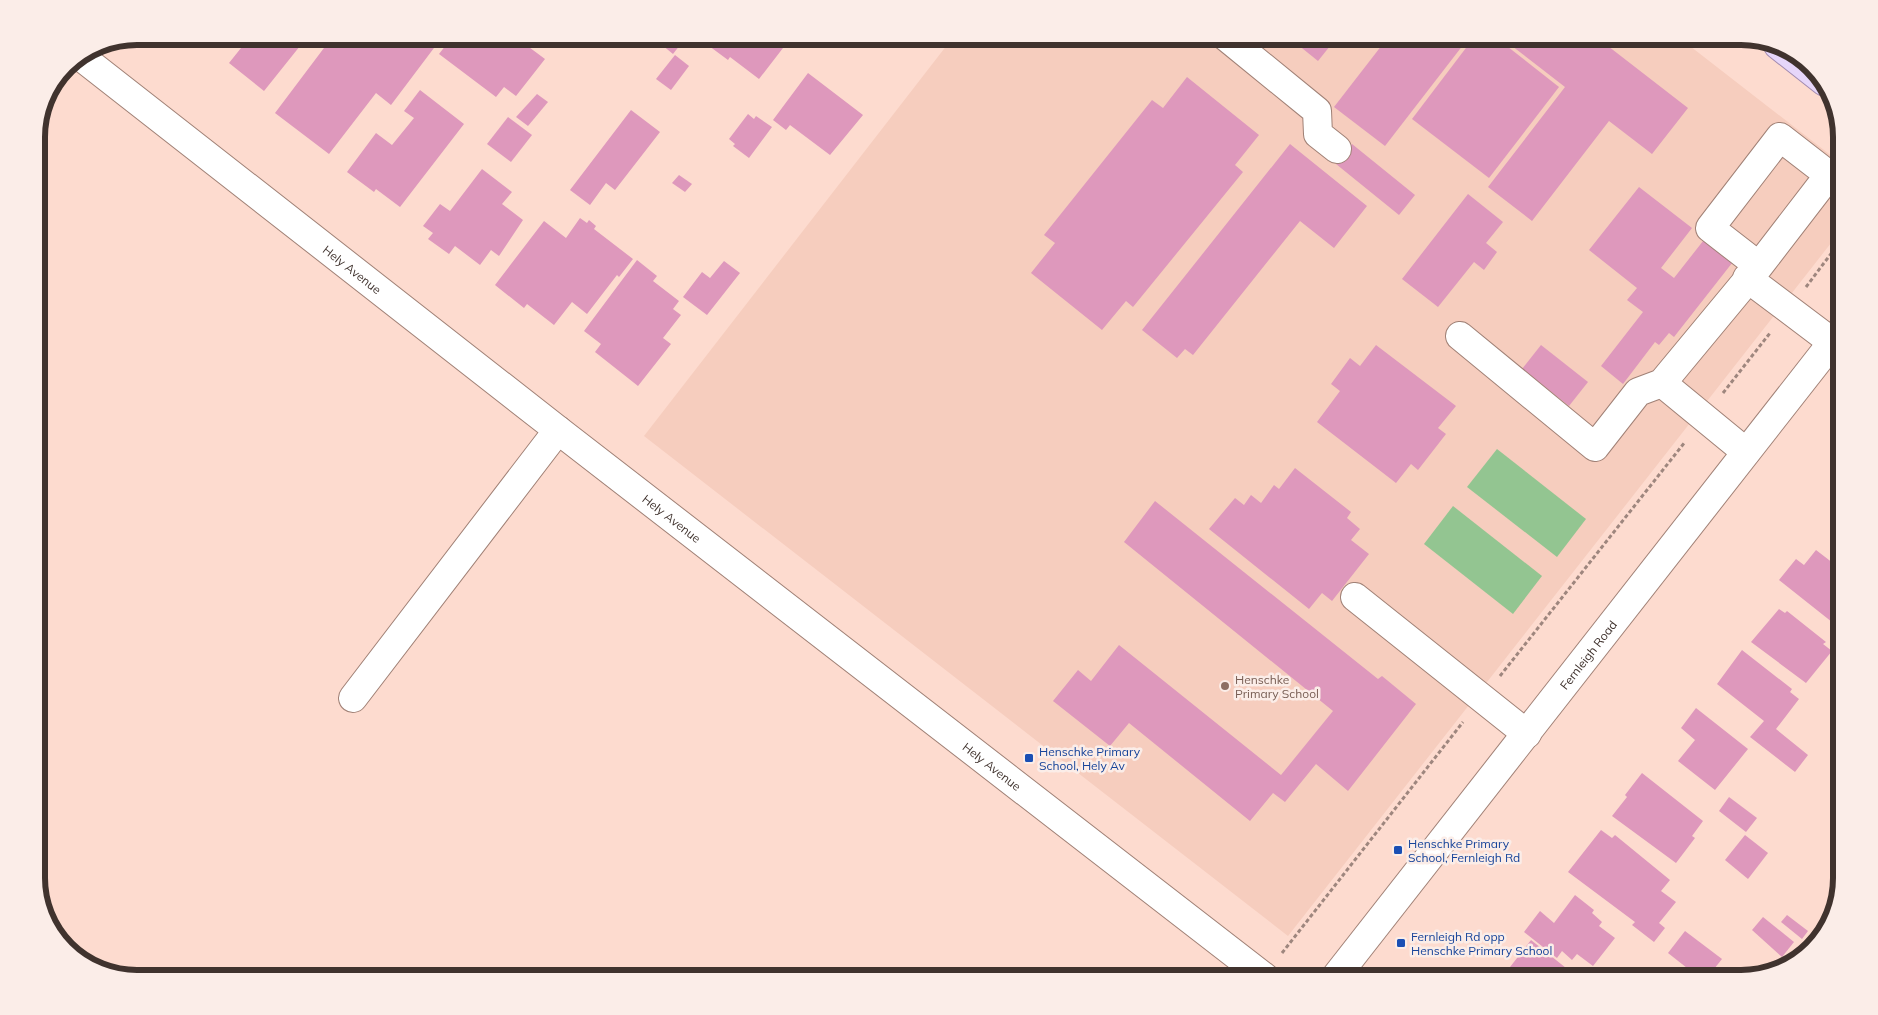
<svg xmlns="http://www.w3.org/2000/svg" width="1878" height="1015" font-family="Mulish,sans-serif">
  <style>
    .built { fill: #f6cdbe }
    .green { fill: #93c591 }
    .building { fill: #de98bc }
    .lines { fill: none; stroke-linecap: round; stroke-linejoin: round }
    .minor-casing { stroke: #a08176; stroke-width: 30 }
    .major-casing { stroke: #a28bb0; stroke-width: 30 }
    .path { stroke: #9e867e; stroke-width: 3; stroke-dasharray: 4 2.5; stroke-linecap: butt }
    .minor { stroke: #fff; stroke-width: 28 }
    .major { stroke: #e6d6fa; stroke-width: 28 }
    .education-dot { fill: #8d6e63; stroke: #fbede8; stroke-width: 2 }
    .transit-dot { fill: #1a4fb4; stroke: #fbede8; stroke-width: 2 }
    .labels { text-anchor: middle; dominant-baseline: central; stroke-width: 5; stroke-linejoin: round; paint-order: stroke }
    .street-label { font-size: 12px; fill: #40332e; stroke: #fbede8 }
    .education-label { font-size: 12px; fill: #785e54; stroke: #fbede8; text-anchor: start }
    .transit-label { font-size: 12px; fill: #164399; stroke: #fbede8; text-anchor: start }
    .rim { fill: none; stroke: #40332e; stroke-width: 6 }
  </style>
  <rect width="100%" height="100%" fill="#fddbcf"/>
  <polygon class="built" points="954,36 1677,36 1842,164 1842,229 1288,936 644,436"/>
  <g class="green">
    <polygon points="1497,449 1586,519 1557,557 1467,487"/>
    <polygon points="1453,506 1542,576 1513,614 1424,544"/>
  </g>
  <g class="building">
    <polygon points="170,36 200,36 194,43 191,41 186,48"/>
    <polygon points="226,36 308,36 264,91 229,63 241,48"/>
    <polygon points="333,36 443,36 391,105 376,93 329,154 275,113"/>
    <polygon points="453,36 514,36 545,59 516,96 504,87 496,97 439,54"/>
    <polygon points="669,36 680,45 673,54 662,45"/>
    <polygon points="703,36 767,36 783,48 759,79 730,57 728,60 705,43 708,40"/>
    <polygon points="1287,36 1338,36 1318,61"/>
    <polygon points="1389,36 1470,36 1385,146 1334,107"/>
    <polygon points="1475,36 1494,36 1559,87 1489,178 1412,119"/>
    <polygon points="1499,36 1582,36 1586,39 1588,36 1595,36 1688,108 1652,154 1609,121 1532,221 1488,187 1565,87"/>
    <polygon points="675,55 689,66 671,90 656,79"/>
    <polygon points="808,73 863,115 830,155 790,125 786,130 773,120"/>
    <polygon points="1187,77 1259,135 1235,165 1243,172 1133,307 1126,301 1102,330 1031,273 1055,243 1044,235 1152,100 1163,108"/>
    <polygon points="420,90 464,124 400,207 376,189 374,192 347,172 376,133 392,145 414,118 404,111"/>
    <polygon points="537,94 548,102 528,126 516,117"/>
    <polygon points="631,110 660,132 615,190 606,183 590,205 570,190"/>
    <polygon points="748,114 754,119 756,116 772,127 749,158 733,146 735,144 729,139"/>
    <polygon points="508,117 532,135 511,162 487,144"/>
    <polygon points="1290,144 1367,206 1334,248 1300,221 1193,355 1185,349 1177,358 1142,330"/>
    <polygon points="1352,144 1415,195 1399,215 1336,164"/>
    <polygon points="482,169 512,192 502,204 523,220 499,256 491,250 480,265 455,246 449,254 428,239 433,233 423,226 440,204 450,211"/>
    <polygon points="679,175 692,184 685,192 672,183"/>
    <polygon points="1639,187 1692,228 1661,268 1674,278 1707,236 1736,258 1674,337 1669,333 1659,345 1655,342 1623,384 1601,366 1643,312 1627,300 1637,288 1589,250"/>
    <polygon points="1468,194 1503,222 1486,243 1497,252 1484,270 1474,262 1438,307 1402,279"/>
    <polygon points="580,218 587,223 589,220 596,226 594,229 633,259 619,277 617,275 587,314 572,302 554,325 527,304 524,308 495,285 544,221 566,238"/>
    <polygon points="637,260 657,276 653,281 679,301 673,309 681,315 663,338 671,344 638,386 595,352 601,344 584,331"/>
    <polygon points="724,261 740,273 707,315 683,297 702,272 710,278"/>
    <polygon points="1376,345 1456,406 1438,428 1446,434 1418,470 1411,464 1396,483 1317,422 1340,391 1331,384 1350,358 1360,366"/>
    <polygon points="1541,345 1588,382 1569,406 1522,369"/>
    <polygon points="1295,468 1351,512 1347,518 1360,529 1351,540 1369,554 1332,601 1322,593 1309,609 1209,529 1235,498 1244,505 1251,495 1261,503 1274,485 1279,489"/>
    <polygon points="1155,501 1378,679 1382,676 1416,704 1348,791 1316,764 1285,802 1273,793 1250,821 1129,723 1110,746 1053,701 1078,670 1091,681 1119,645 1281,775 1333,711 1124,542"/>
    <polygon points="1842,525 1842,537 1835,533"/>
    <polygon points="1816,550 1842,570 1842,620 1837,626 1779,580 1796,559 1804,565"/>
    <polygon points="1779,609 1785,613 1787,611 1826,642 1823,644 1832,651 1806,683 1751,642"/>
    <polygon points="1742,650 1792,689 1790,692 1799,699 1776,729 1808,755 1795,772 1750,737 1764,721 1717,684"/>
    <polygon points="1696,708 1748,749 1715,790 1678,761 1695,740 1681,728"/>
    <polygon points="1642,773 1703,821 1692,836 1695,838 1676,863 1612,816 1627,797 1625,795"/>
    <polygon points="1729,797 1757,818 1746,832 1719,811"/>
    <polygon points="1601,830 1612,838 1615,835 1670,880 1661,891 1676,902 1659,923 1665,928 1654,942 1632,925 1635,922 1568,872"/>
    <polygon points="1745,835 1768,853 1748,879 1725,860"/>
    <polygon points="1575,895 1594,910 1592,913 1602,922 1599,926 1615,938 1593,966 1577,954 1572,960 1562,951 1557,958 1524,932 1540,911 1554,923"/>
    <polygon points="1787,915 1808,931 1802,939 1781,922"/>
    <polygon points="1763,917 1794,942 1782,957 1752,930"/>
    <polygon points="1685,931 1722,959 1706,979 1701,979 1668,953"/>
    <polygon points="1531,940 1571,972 1566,979 1485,979 1493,968 1503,976"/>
    <polygon points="1677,967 1693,979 1668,979"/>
  </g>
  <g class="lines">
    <defs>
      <g id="minor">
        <polyline points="1225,36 1317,111 1318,134 1337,149"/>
        <path id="s1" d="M80 56 558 430 1267 979"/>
        <polyline points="1747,278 1832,342"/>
        <polyline points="1460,336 1595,447 1638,392 1662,383 1759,266 1829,175 1780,137 1710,228 1759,266"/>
        <polyline points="1662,383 1746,452"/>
        <polyline points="1355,597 1527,734"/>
        <polyline points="353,698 558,430"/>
        <path id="s2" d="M1334 979 1842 330"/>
      </g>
      <polyline id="major" points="1778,45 1825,82"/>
    </defs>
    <use href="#minor" class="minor-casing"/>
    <use href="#major" class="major-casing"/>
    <g class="path">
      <polyline points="1806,287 1842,239"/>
      <polyline points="1723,393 1770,333"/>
      <polyline points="1500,676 1685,442"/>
      <polyline points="1282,953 1463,722"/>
    </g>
    <use href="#minor" class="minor"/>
    <use href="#major" class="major"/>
  </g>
  <circle class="education-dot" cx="1225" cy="686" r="5"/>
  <g class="transit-dot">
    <rect x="1024" y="753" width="10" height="10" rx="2.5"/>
    <rect x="1393" y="845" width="10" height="10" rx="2.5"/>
    <rect x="1396" y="938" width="10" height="10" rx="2.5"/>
  </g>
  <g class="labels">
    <g class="street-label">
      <text stroke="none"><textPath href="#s1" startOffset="346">Hely Avenue</textPath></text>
      <text stroke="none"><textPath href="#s1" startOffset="751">Hely Avenue</textPath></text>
      <text stroke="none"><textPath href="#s2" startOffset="412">Fernleigh Road</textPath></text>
      <text stroke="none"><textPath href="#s1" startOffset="1156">Hely Avenue</textPath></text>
    </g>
    <g class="education-label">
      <text x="1235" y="679">Henschke<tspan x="1235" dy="14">Primary School</tspan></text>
    </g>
    <g class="transit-label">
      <text x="1039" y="751">Henschke Primary<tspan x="1039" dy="14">School, Hely Av</tspan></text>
      <text x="1408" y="843">Henschke Primary<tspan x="1408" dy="14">School, Fernleigh Rd</tspan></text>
      <text x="1411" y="936">Fernleigh Rd opp<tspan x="1411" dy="14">Henschke Primary School</tspan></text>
    </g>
  </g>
  <path d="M0 0H1878V1015H0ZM137 45H1741A92 92 0 0 1 1833 137V878A92 92 0 0 1 1741 970H137A92 92 0 0 1 45 878V137A92 92 0 0 1 137 45Z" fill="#fbede8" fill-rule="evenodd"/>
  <path class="rim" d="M137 45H1741A92 92 0 0 1 1833 137V878A92 92 0 0 1 1741 970H137A92 92 0 0 1 45 878V137A92 92 0 0 1 137 45Z"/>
</svg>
